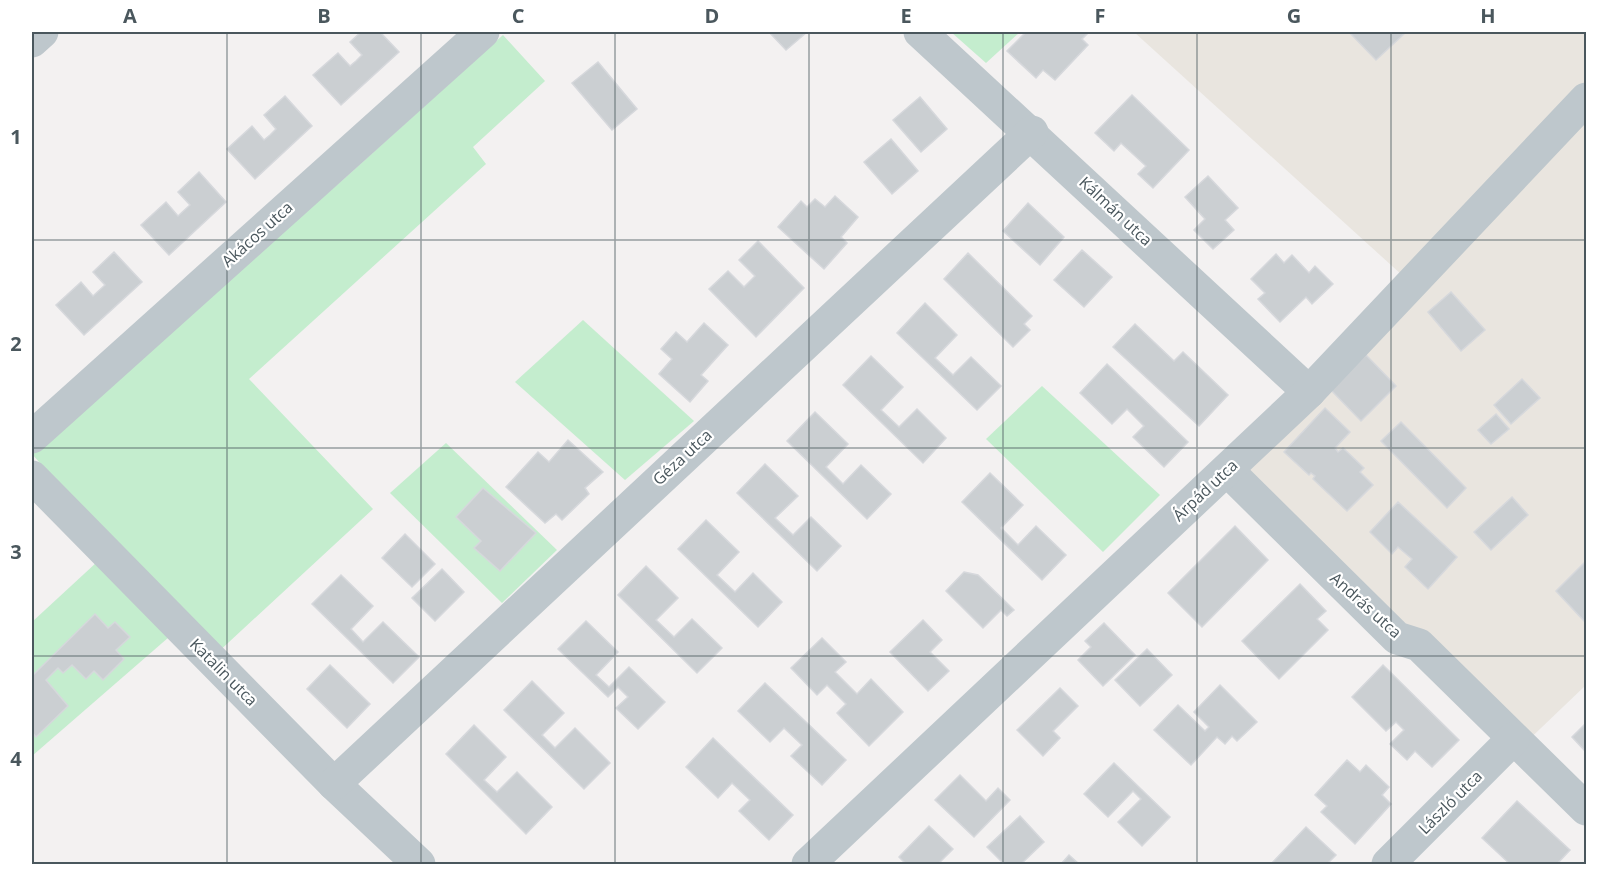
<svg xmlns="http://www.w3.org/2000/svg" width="1618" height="896" font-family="'Open Sans',sans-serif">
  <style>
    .commercial { fill: #e9e5df }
    .green { fill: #c4edce }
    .building { fill: #cbcfd2; stroke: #d6d8dc; stroke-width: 1.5 }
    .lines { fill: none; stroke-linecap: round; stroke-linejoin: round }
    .minor { stroke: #bec7cc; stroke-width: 33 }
    .grid { fill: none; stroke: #4a575d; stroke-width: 1.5; stroke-opacity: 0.55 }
    .labels { text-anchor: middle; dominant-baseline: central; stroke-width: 4.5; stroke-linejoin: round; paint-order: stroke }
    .street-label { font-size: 16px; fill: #4a575d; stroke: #fff }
    .neatline { fill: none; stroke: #4a575d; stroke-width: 2 }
    .grid-label { font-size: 20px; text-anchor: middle; font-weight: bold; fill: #4a575d }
  </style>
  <rect width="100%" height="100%" fill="#f3f1f1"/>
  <polygon class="commercial" points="1134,32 1586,32 1586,685 1521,747 1227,470 1413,285"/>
  <g class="green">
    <polygon points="951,32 1020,32 986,63"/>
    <polygon points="503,35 545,81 473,147 486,164 249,379 373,509 215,655 147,585 32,454 32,450 346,177"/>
    <polygon points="583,320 694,421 625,480 515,382"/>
    <polygon points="1042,386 1160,495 1103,552 986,439"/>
    <polygon points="446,443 557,550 502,603 390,493"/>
    <polygon points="97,562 169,637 32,756 32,622"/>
  </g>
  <g class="building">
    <polygon points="361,32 380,32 399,52 341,105 313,75 338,53 350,66 356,61 362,55 350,42"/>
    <polygon points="769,32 807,32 786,50"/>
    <polygon points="1026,32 1089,32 1082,39 1088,45 1055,80 1043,70 1036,78 1007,51"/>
    <polygon points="1349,32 1406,32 1376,60"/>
    <polygon points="598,62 637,109 612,130 572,83"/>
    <polygon points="1132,95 1189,150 1153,188 1138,174 1146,166 1121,143 1114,151 1095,133"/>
    <polygon points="285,96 312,126 255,179 227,149 252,126 264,140 270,135 276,129 264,115"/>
    <polygon points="920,97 947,129 921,152 893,120"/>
    <polygon points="891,139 918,171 892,194 864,162"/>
    <polygon points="199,172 226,202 169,255 141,225 166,202 178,216 190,205 178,192"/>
    <polygon points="1208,176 1238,208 1225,220 1234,230 1213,249 1194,230 1205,219 1185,197"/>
    <polygon points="835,196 858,217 841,237 847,243 824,269 778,227 801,201 807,207 815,199 825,207"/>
    <polygon points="1028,203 1064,237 1040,265 1003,231"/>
    <polygon points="758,241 804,288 756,337 709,289 728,271 744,287 755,276 739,260"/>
    <polygon points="1082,250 1112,277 1084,307 1054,280"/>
    <polygon points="114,252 142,282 84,335 56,305 81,282 93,296 105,285 93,272"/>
    <polygon points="968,253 1032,316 1024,324 1030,330 1013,347 944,279"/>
    <polygon points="1276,254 1284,263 1292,255 1309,273 1315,266 1333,284 1312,304 1306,297 1280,322 1258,299 1265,293 1251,279"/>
    <polygon points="1451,292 1485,330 1461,351 1428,312"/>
    <polygon points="925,303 957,335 935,358 953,375 971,357 1001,386 977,410 897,333"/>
    <polygon points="704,323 728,345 701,375 708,381 690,402 659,374 672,359 661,349 676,332 687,342"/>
    <polygon points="1135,324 1174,361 1183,352 1228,395 1199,426 1113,347"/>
    <polygon points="1366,355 1396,386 1361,421 1330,389"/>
    <polygon points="871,356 903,387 881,410 899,427 917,409 946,438 923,463 843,385"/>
    <polygon points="1107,364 1188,442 1164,467 1133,437 1144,426 1127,409 1112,424 1080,393"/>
    <polygon points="1522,379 1540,398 1511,424 1494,405"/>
    <polygon points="1325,408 1350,432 1335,448 1338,452 1343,448 1364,468 1360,472 1373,485 1347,511 1313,479 1315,476 1311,473 1309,475 1284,452"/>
    <polygon points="815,412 848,444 826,467 843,484 861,465 891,494 867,519 787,441"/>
    <polygon points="1496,414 1509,429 1491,444 1478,430"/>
    <polygon points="1401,422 1466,488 1447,508 1381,441"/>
    <polygon points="568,440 603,472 585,488 589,494 562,520 556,514 545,523 506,487 538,452 549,462"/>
    <polygon points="765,464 798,496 775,518 793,535 811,517 841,546 817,571 737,493"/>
    <polygon points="990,473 1023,505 1001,528 1018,545 1036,526 1066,555 1042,580 962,502"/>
    <polygon points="483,488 536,533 500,571 474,548 481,541 456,517"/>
    <polygon points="1512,497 1528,515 1491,550 1474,532"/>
    <polygon points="1398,502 1457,557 1428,589 1405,567 1412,559 1398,547 1392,554 1370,532"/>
    <polygon points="706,520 739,552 717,575 735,592 753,573 782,602 758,627 678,549"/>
    <polygon points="1235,526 1268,560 1202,627 1168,593"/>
    <polygon points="405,534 435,564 412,587 382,558"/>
    <polygon points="1586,561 1586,623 1556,591"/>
    <polygon points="646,566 678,598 656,620 674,637 692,619 722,648 697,673 618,595"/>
    <polygon points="442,569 464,592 435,621 412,598"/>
    <polygon points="964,572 978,575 1014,610 1007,616 1001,610 983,628 946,591"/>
    <polygon points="341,575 373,606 351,629 363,642 383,622 419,657 393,683 312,604"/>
    <polygon points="1300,584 1326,611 1317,619 1328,630 1279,679 1242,641"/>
    <polygon points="95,614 108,628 115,622 130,637 116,650 124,659 103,680 94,671 86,679 72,665 63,673 58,668 46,680 68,706 36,737 32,732 32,676"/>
    <polygon points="923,620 942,640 930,652 949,671 928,691 890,652"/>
    <polygon points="586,621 618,652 596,675 609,687 629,667 665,702 638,729 616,708 628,697 618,687 608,697 558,649"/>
    <polygon points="1104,623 1135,655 1103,686 1078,660 1091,647 1085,641"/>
    <polygon points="822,638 846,662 835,672 857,694 871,679 903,712 869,746 837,713 846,704 827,685 817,695 791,668"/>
    <polygon points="1147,649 1172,675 1140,706 1115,680"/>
    <polygon points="330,665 370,704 347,728 307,689"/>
    <polygon points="1383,665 1459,740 1432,767 1415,751 1407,760 1390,744 1404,730 1396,722 1386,731 1352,697"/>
    <polygon points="532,681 564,713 542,735 555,748 575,728 610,763 584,789 504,710"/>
    <polygon points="765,683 846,760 822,785 791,756 802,745 784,728 770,742 738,711"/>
    <polygon points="1220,685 1257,722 1237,741 1232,736 1225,744 1217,737 1191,765 1154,730 1178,705 1205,731 1209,727 1194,712"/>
    <polygon points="1060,688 1078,706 1053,731 1060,738 1043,756 1017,730"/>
    <polygon points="1586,723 1586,752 1572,737"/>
    <polygon points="474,725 506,757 484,780 497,792 517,772 552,807 526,834 446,754"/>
    <polygon points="713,738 793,815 769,840 739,811 750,800 732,783 718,798 686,767"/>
    <polygon points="1347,760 1360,772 1366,765 1389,787 1382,795 1391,804 1355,844 1321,812 1327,806 1315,795"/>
    <polygon points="1114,763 1170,817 1142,846 1118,822 1141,799 1133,791 1108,817 1084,794"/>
    <polygon points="960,775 986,801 998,788 1010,800 974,837 935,800"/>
    <polygon points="1517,801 1570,850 1557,864 1510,864 1482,838"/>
    <polygon points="1020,816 1044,842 1021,864 1004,864 987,847"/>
    <polygon points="929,826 953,849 938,864 906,864 899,857"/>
    <polygon points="1306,827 1336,855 1327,864 1271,864"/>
    <polygon points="1069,855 1079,864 1061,864"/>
  </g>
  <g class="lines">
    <g class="minor">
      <polyline points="920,32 1309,392"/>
      <polyline points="32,41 42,32"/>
      <polyline points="32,437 483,32"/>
      <polyline points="1227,470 1397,638 1419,645 1586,809"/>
      <polyline points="32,477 334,784 419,864"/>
      <polyline points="334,784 1032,132"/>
      <polyline points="808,864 1309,392 1586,99"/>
      <polyline points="1388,864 1513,739"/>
    </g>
  </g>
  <path class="grid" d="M227 32V864M421 32V864M615 32V864M809 32V864M1003 32V864M1197 32V864M1391 32V864M32 240H1586M32 448H1586M32 656H1586"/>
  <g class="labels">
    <g class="street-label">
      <text transform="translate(1116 211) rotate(43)">Kálmán utca</text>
      <text transform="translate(257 234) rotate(-42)">Akácos utca</text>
      <text transform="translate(682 457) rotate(-43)">Géza utca</text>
      <text transform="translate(1205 490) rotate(-43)">Árpád utca</text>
      <text transform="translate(1366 605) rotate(42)">András utca</text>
      <text transform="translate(224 672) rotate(45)">Katalin utca</text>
      <text transform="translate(1450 802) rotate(-45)">László utca</text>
    </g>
  </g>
  <rect width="1618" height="896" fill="none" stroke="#ffffff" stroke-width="66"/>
  <rect x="33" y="33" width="1552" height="830" class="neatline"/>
  <g class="grid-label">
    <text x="130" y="23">A</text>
    <text x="324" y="23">B</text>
    <text x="518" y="23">C</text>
    <text x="712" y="23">D</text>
    <text x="906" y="23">E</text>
    <text x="1100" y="23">F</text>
    <text x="1294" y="23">G</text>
    <text x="1488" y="23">H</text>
    <text x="16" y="144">1</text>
    <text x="16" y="351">2</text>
    <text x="16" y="559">3</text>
    <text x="16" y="766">4</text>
  </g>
</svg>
